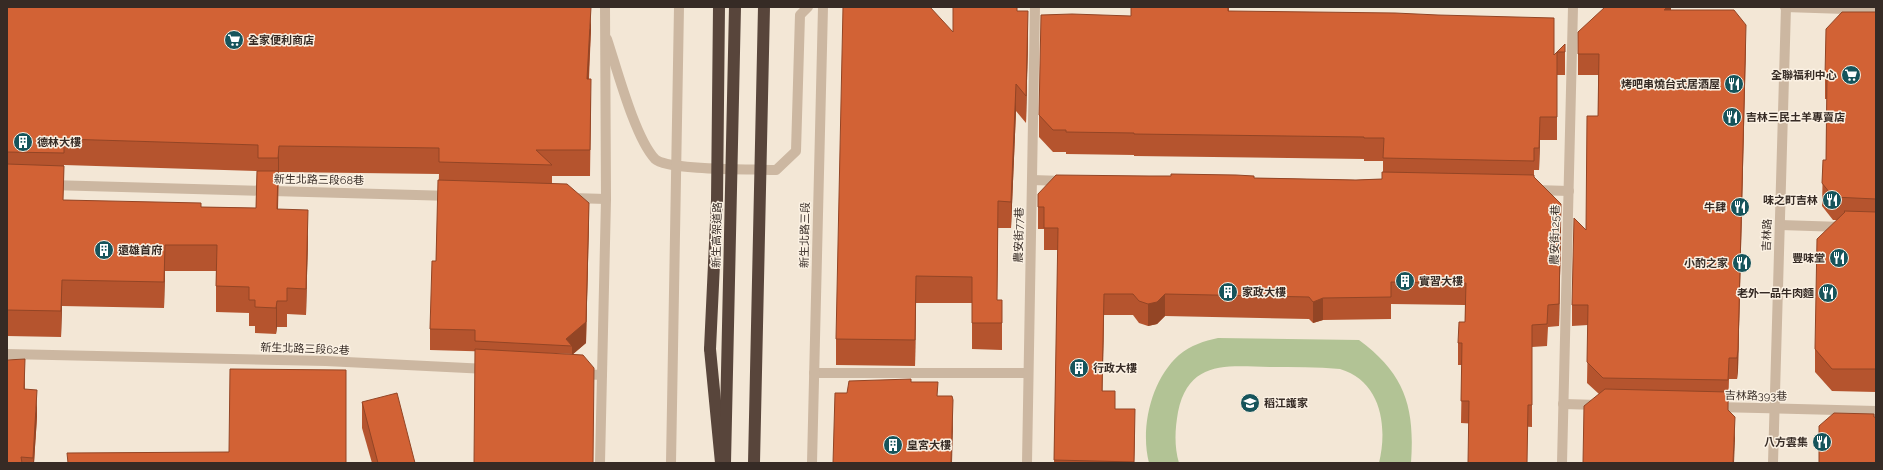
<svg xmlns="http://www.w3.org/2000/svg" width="1883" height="470" font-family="Raleway,'Noto Sans TC',sans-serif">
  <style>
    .pitch { fill: #b2c395 }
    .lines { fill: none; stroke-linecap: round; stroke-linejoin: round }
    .minor { stroke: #ccb7a1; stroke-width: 10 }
    .highway { stroke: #58453b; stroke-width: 12 }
    .highway-bridge { stroke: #58453b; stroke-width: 12 }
    .wall { fill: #b5542e; fill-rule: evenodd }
    .shaded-wall { fill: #934525 }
    .building { fill: #d26235; stroke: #934525 }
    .labels { text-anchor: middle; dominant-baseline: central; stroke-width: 3; stroke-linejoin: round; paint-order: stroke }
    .poi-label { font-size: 11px; font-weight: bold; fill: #362b25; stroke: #fbf1e3; text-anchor: start }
    .street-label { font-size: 11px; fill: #362b25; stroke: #fbf1e3 }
  </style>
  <rect width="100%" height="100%" fill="#f3e7d6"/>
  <path class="pitch" d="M1218 338 1359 340C1405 374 1415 407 1411 463H1379C1388 426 1381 381 1340 369 1317 367 1293 367 1270 367 1228 366 1189 359 1178 412 1175 429 1174 446 1179 463H1149C1140 428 1151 380 1179 355 1191 345 1204 341 1218 338Z"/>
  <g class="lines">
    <g class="minor">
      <polyline points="1785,7 1876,10"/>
      <path d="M607 39C617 69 635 138 655 159 668 171 755 169 776 170L796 151 800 15 808 7"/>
      <polyline points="1032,180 1063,181"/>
      <polyline points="50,185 452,196"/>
      <polyline points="1535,190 1569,191"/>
      <polyline points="572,198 606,199"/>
      <polyline points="1780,225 1843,227"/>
      <polyline points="7,354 326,361 487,369"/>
      <polyline points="814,373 1028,373"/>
      <polyline points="581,374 602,375"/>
      <polyline points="1563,404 1599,405"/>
      <polyline points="1715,407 1876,411"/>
      <polyline points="600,463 606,199 605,7"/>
      <polyline points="671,463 679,7"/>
      <polyline points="812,463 823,7"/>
      <polyline points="1027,463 1035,7"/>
      <polyline points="1562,463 1573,7"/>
      <polyline points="1773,463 1786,7"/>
    </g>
    <polyline class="highway" points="710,349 721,463"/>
    <g class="highway-bridge">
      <polyline points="710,349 717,200 719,7"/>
      <polyline points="725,463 735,7"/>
      <polyline points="754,463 764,7"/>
    </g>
  </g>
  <g class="wall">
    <path d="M7 7 591 29 589 79 591 105 590 176H552V183L589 224 586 343 573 354 430 350V329L436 261 439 174 279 172 278 209 308 236 306 315 287 314V327H277L276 334 255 333V326H249V313L216 312V271H165L164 308 62 306 61 337 7 336ZM64 165 257 171 256 208 201 207 63 200Z"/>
    <polygon points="1229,7 1229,11 1554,55 1565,44 1565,75 1557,75 1557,140 1540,140 1539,170 1534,170 1534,178 1561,226 1559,326 1548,327 1547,346 1532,347 1532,427 1461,423 1462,365 1458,365 1458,343 1465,322 1465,305 1391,304 1391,319 1323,320 1313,323 1309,319 1165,316 1157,324 1148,326 1139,323 1133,315 1104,315 1102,391 1115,409 1135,431 1134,463 1054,463 1058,250 1044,250 1044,229 1038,229 1038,207 1254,178 1356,180 1382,179 1383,172 1383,161 1364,161 1364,159 1134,156 1134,155 1066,154 1066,152 1053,152 1039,137 1039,115 1131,16"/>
    <polygon points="1671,7 1671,10 1746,46 1738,370 1737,379 1729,379 1728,410 1735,439 1599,394 1587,383 1588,325 1572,326 1572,305 1586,230 1598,116 1598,75 1578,75 1578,54"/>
    <polygon points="1017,11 1028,38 1026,123 1016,111 1011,228 998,228 997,300 1002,300 1002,350 972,349 972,303 916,303 915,366 836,365 836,339 953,32"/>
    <polygon points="1876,12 1876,392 1832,391 1815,372 1815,349 1837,220 1833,220 1822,206 1823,160 1826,160 1827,99 1825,99 1825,76"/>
    <polygon points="25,389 37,416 34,463 7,463"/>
    <polygon points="362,402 415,463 372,463 362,428"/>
  </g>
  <g class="shaded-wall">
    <polygon points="591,7 591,29 587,105 587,79"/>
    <polygon points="1667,7 1671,7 1671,25 1664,10"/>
    <polygon points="1028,11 1028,38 1026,123 1026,96"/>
    <polygon points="1746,25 1738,370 1737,379 1737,358"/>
    <polygon points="1016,84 1016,111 1011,228 1011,202"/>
    <polygon points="1540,117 1540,140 1539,170 1539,148"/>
    <polygon points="279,146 279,172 278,184 278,158"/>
    <polygon points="278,171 278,197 277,235 277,209"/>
    <polygon points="589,203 586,343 572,355 572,346 566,339"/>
    <polygon points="1561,204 1561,226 1559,326 1559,304"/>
    <polygon points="308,210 308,236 306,315 306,289"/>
    <polygon points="165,245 165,271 164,308 164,282"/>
    <polygon points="916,276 916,303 915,366 915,340"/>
    <polygon points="62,280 62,306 61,337 61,311"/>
    <polygon points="1104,294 1104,315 1102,413 1102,391"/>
    <polygon points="1165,294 1165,316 1157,324 1148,326 1148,304"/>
    <polygon points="1323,298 1323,320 1313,323 1313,302"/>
    <polygon points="277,301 277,327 276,334 276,308"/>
    <polygon points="25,359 25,385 24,415 24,389"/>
    <polygon points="37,390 37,416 34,463 33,463"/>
    <polygon points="953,400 953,427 952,463 951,463"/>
    <polygon points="1135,409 1135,431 1134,463"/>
    <polygon points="1735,417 1735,439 1734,463 1733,463"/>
  </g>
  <g class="building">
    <polygon points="7,7 591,7 587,79 591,79 590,150 536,150 552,165 439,162 439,148 279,146 278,158 258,158 258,145 64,139 64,153 7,152"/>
    <polygon points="843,7 930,7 953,32 953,7 1017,7 1017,11 1028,11 1026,96 1016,84 1011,202 998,201 997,300 1002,300 1002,323 972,323 972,277 916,276 915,340 836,339"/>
    <polygon points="1131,7 1228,7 1228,11 1395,13 1438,15 1554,18 1554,55 1565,44 1565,52 1557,52 1557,117 1540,117 1539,148 1534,148 1534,161 1383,158 1384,138 1364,138 1364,137 1134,134 1134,133 1066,132 1066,130 1053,130 1039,115 1041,15 1072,14 1131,16"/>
    <polygon points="1605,7 1667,7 1664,10 1734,10 1746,25 1738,350 1737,358 1729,358 1728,380 1603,378 1587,362 1588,305 1572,305 1574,218 1586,230 1587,116 1598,116 1599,54 1578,54 1578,32"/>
    <polygon points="1842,12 1876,12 1876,199 1833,197 1822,183 1823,160 1826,160 1827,76 1825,76 1826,29"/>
    <polygon points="7,164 64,166 63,200 201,203 201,207 256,208 257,171 278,171 277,209 308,210 306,289 287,288 287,301 277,301 276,308 255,307 255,300 249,300 249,287 216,286 217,245 165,245 164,282 62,280 61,311 7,310"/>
    <polygon points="1382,172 1534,175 1534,177 1561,204 1559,304 1548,305 1547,324 1532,325 1532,405 1528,405 1527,463 1468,463 1469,401 1461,401 1462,343 1458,343 1459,322 1465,322 1466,283 1391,282 1391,297 1323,298 1313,302 1309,297 1165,294 1157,302 1148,304 1139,301 1133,294 1104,294 1102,391 1115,391 1115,409 1135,409 1134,462 1054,460 1058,228 1044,228 1044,207 1038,207 1038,194 1056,175 1149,176 1171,176 1171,174 1236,175 1254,176 1254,178 1356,180 1382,179"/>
    <polygon points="438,180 567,184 589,203 586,322 566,339 572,346 475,341 475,330 430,329 432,261 436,261"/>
    <polygon points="1844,211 1876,212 1876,369 1832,369 1815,349 1817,239 1845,212"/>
    <polygon points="475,349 583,355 594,368 593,463 474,463"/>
    <polygon points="25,359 24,389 37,390 33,458 21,457 22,463 7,463 7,360"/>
    <polygon points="230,369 346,370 346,463 68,463 67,453 229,452"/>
    <polygon points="911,379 911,382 938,382 937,396 952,396 953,400 951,463 833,463 835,393 847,393 849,381"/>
    <polygon points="1605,389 1728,392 1728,410 1735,417 1733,463 1583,463 1584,406"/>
    <polygon points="397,393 415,463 378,463 362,402"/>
    <polygon points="1834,413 1874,414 1874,417 1876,417 1876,463 1819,463 1819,426"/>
  </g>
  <defs>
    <symbol id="supermarket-disc" viewBox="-11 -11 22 22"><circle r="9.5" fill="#16545b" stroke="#fbf1e3"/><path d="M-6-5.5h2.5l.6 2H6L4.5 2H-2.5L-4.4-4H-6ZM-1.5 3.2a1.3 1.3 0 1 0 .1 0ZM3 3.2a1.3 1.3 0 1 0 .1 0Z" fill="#fff"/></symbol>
    <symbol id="restaurant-disc" viewBox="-11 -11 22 22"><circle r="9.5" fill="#16545b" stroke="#fbf1e3"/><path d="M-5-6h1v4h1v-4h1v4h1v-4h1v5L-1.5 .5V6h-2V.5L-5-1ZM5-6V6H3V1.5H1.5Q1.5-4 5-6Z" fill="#fff"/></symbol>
    <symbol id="building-disc" viewBox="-11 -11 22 22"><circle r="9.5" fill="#16545b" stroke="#fbf1e3"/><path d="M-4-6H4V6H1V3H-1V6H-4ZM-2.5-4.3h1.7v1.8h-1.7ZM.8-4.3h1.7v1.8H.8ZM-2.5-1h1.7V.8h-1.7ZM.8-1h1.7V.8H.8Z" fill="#fff"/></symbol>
    <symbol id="university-disc" viewBox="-11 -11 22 22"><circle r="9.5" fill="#16545b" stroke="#fbf1e3"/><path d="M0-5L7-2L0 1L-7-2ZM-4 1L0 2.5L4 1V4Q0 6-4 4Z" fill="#fff"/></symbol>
  </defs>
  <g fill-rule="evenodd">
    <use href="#supermarket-disc" x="223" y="29" width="22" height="22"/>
    <use href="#supermarket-disc" x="1840" y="64" width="22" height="22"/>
    <use href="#restaurant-disc" x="1723" y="73" width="22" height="22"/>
    <use href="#restaurant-disc" x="1721" y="106" width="22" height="22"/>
    <use href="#building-disc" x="12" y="131" width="22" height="22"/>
    <use href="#restaurant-disc" x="1821" y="189" width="22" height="22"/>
    <use href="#restaurant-disc" x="1729" y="196" width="22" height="22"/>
    <use href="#building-disc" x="93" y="239" width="22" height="22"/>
    <use href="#restaurant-disc" x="1828" y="247" width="22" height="22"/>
    <use href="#restaurant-disc" x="1731" y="252" width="22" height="22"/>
    <use href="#building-disc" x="1394" y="270" width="22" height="22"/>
    <use href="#building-disc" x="1217" y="281" width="22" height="22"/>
    <use href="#restaurant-disc" x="1817" y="282" width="22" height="22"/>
    <use href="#building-disc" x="1068" y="357" width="22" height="22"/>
    <use href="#university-disc" x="1239" y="392" width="22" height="22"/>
    <use href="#restaurant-disc" x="1811" y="431" width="22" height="22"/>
    <use href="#building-disc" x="882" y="434" width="22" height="22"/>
  </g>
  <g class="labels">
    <g class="poi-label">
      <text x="248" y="40">全家便利商店</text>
      <text x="1837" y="75" text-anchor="end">全聯福利中心</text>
      <text x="1720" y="84" text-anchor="end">烤吧串燒台式居酒屋</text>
      <text x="1746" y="117">吉林三民土羊專賣店</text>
      <text x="37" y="142">德林大樓</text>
      <text x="1818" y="200" text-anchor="end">味之町吉林</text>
      <text x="1726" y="207" text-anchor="end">牛肆</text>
      <text x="118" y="250">遠雄首府</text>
      <text x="1825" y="258" text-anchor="end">豐味堂</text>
      <text x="1728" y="263" text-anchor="end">小酌之家</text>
      <text x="1419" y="281">實習大樓</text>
      <text x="1242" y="292">家政大樓</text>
      <text x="1814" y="293" text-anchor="end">老外一品牛肉麵</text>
      <text x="1093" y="368">行政大樓</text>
      <text x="1264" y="403">稻江護家</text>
      <text x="1808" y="442" text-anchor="end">八方雲集</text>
      <text x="907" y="445">皇宮大樓</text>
    </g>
    <g class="street-label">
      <text transform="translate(319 180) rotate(1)">新生北路三段68巷</text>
      <text transform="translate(717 235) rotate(-89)">新生高架道路</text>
      <text transform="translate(805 235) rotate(-89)">新生北路三段</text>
      <text transform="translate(1019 235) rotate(-89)">農安街77巷</text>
      <text transform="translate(1555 235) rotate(-89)">農安街125巷</text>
      <text transform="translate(1767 235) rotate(-88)">吉林路</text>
      <text transform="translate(305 349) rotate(2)">新生北路三段62巷</text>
      <text transform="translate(1756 396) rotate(1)">吉林路393巷</text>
    </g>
  </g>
  <rect width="1883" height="470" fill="none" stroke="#362b25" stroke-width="16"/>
</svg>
